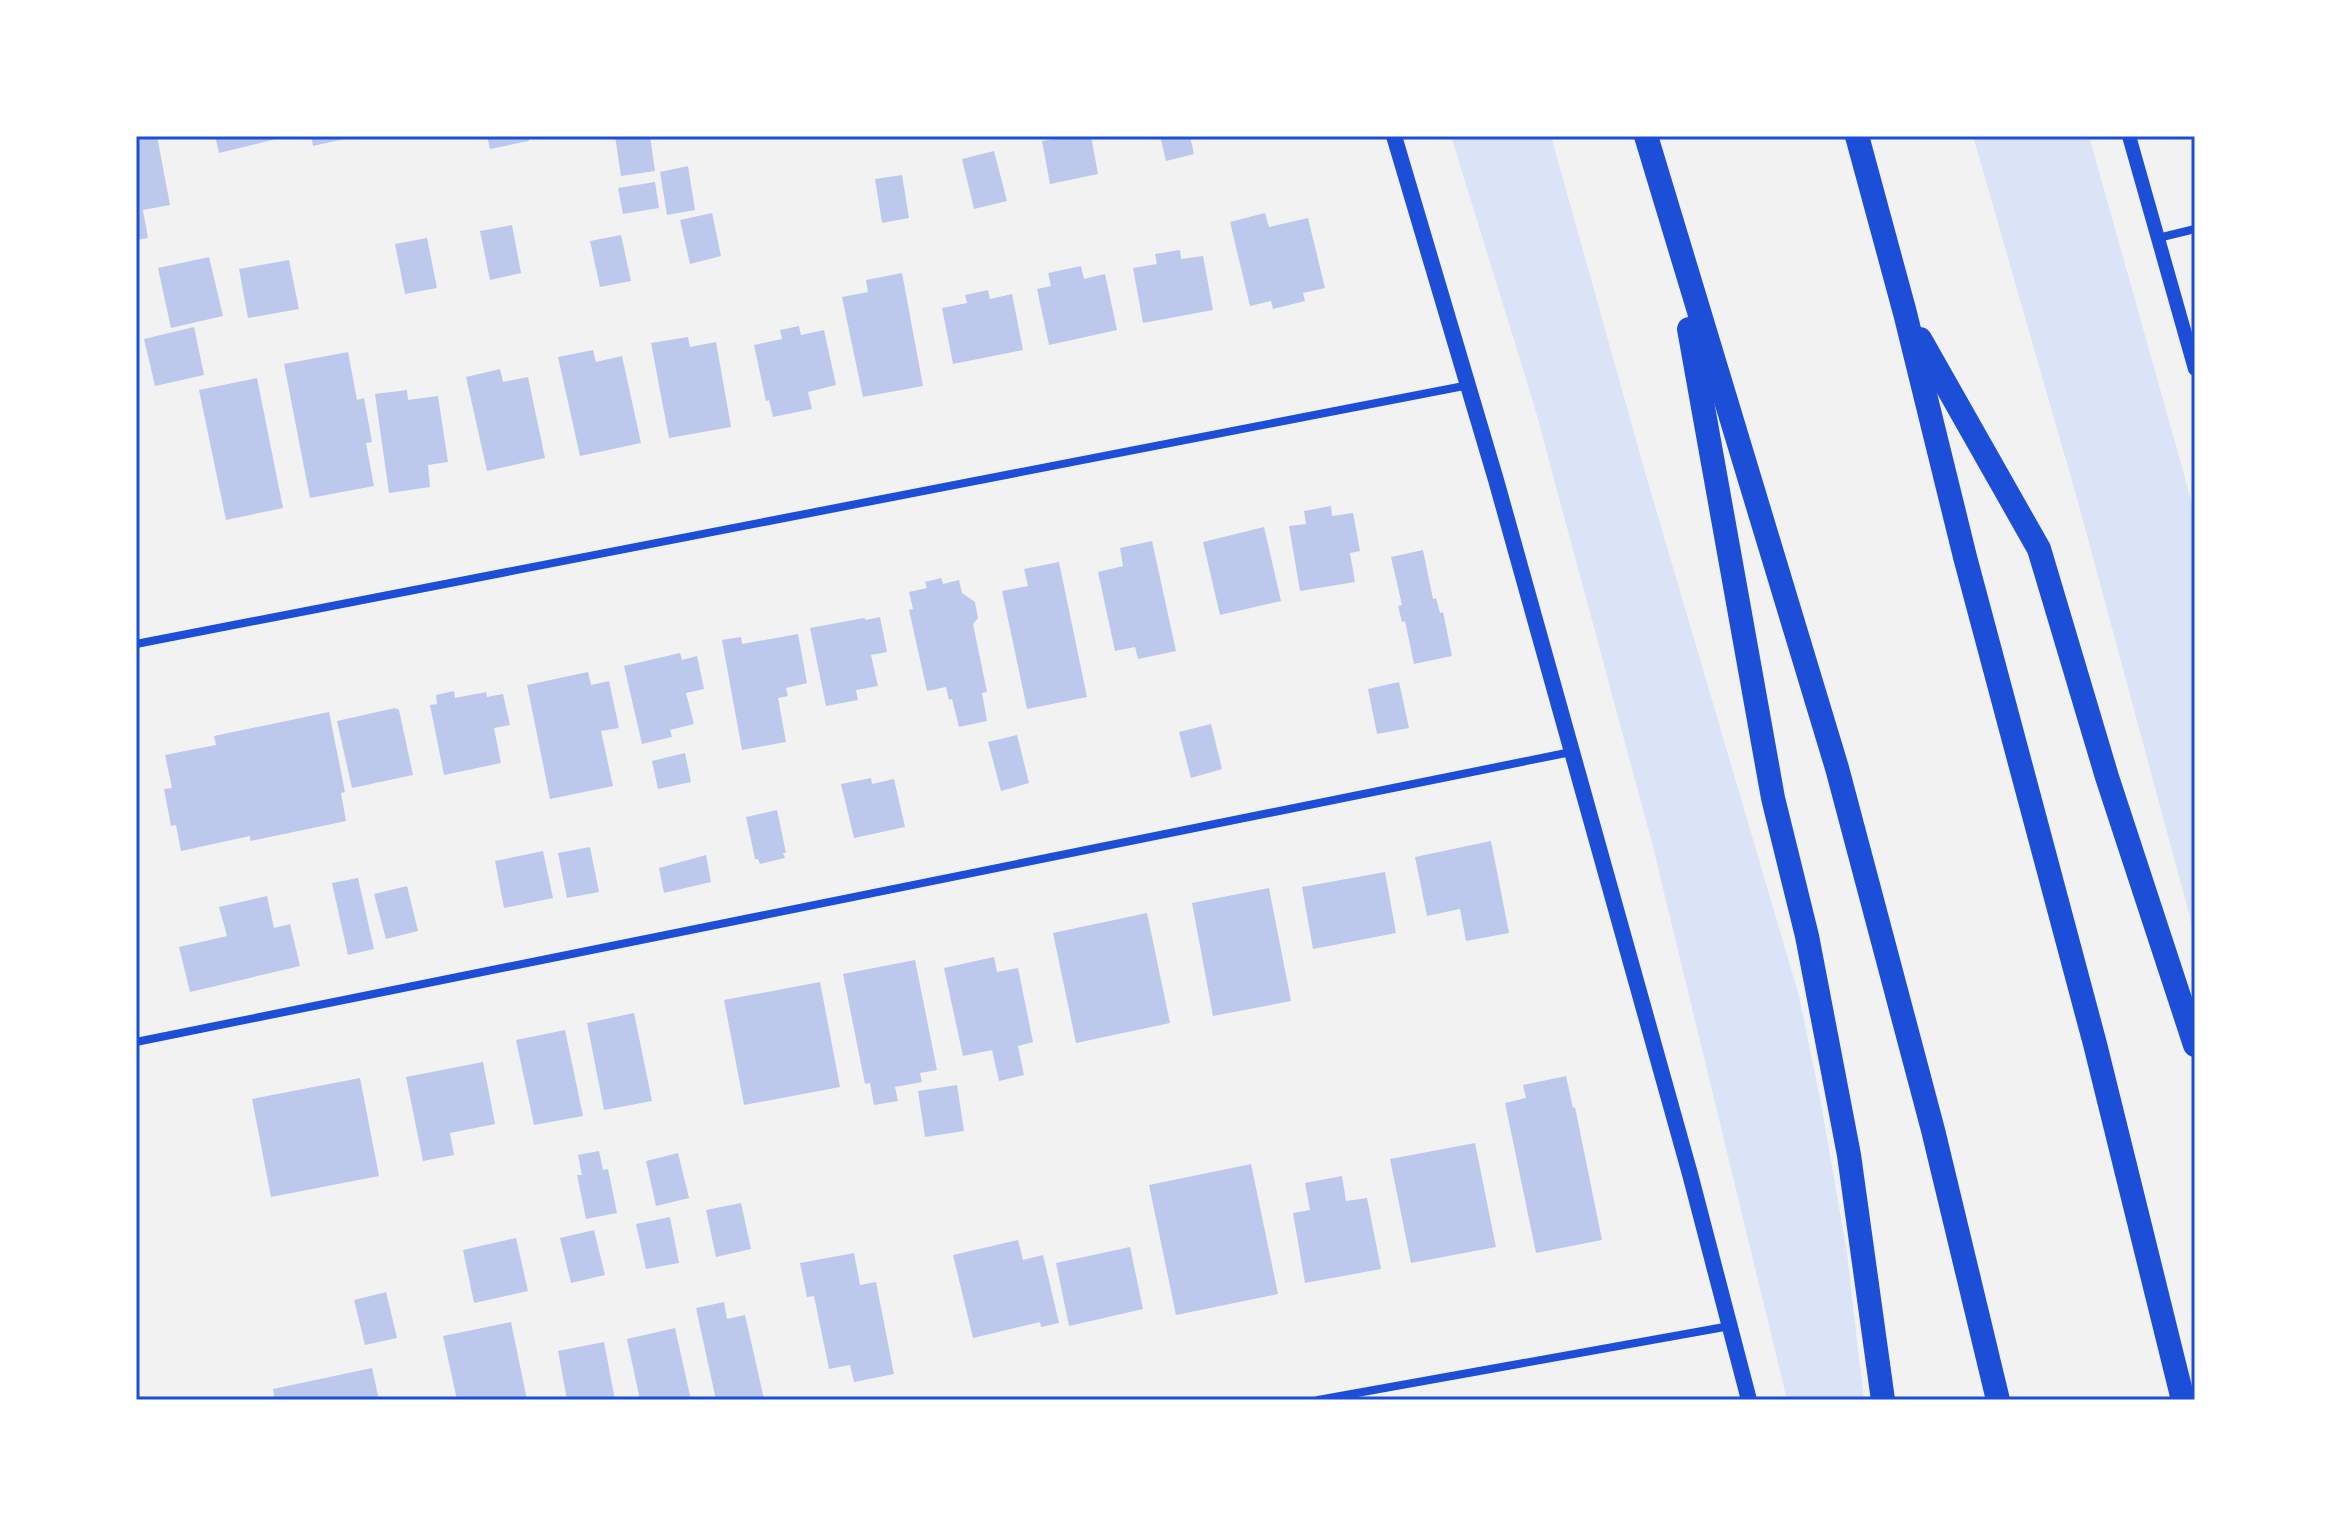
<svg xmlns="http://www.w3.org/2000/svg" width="2331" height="1536" font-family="'PT Sans Narrow',sans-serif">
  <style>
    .green { fill: #dbe4f7 }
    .building { fill: #bdc9ec }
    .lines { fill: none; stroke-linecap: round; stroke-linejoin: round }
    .minor { stroke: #1d4ed8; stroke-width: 8 }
    .tertiary { stroke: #1d4ed8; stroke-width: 14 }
    .secondary { stroke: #1d4ed8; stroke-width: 16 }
    .motorway { stroke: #1d4ed8; stroke-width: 24 }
    .neatline { fill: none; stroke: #1d4ed8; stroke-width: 3 }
  </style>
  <rect width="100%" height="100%" fill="#f2f2f2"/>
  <g class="green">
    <polygon points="1451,136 1551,136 1645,472 1799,996 1820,1098 1847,1253 1864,1400 1787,1400 1653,847 1534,405"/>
    <polygon points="1973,136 2089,136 2182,467 2195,516 2195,936 2078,502"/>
  </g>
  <g class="building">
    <polygon points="136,136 157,136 170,205 143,210 148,238 136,240"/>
    <polygon points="215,136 284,136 284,137 219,153"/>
    <polygon points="311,136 353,136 353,137 313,146"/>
    <polygon points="487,136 528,136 529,141 490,149"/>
    <polygon points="615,136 650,136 655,171 621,176"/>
    <polygon points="1071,136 1091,136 1098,174 1050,184 1042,141"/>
    <polygon points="1160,136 1190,136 1194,154 1166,161"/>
    <polygon points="994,151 1007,201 974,209 962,159"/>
    <polygon points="688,166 695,210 667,215 660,172"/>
    <polygon points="902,175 909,218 882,223 875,179"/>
    <polygon points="655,182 659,208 623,214 618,188"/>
    <polygon points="712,213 721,256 690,264 680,220"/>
    <polygon points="1265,213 1269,227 1308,218 1325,288 1303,293 1305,301 1273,309 1271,301 1250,306 1230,222"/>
    <polygon points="512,225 521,273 490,280 480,231"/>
    <polygon points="621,235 631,281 600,287 590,241"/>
    <polygon points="427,238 437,288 405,294 395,244"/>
    <polygon points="1180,250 1181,259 1203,256 1213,310 1143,323 1133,268 1157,264 1155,254"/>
    <polygon points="209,257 223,316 171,328 158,268"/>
    <polygon points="289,260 299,309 248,318 239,269"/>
    <polygon points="1081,266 1084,279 1105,274 1117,330 1049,345 1037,289 1051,286 1048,273"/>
    <polygon points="902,273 923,386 863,397 842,297 868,292 866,280"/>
    <polygon points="988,290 990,299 1012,294 1023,350 953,364 942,308 967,303 965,295"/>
    <polygon points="799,326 801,335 824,330 836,385 808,392 812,409 773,417 769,400 766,401 754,345 782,339 780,330"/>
    <polygon points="194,327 204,375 155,386 144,339"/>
    <polygon points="688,337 690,347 716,342 731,427 669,438 651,343"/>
    <polygon points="593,350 596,362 622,356 641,443 580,456 558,357"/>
    <polygon points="348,352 357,400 364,398 372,442 366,443 374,486 310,498 284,364"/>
    <polygon points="500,369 503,382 528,377 545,458 487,471 466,377"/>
    <polygon points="257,378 283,508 226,520 199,390"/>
    <polygon points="407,390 408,400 438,396 448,462 428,465 430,487 389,493 375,394"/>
    <polygon points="1331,506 1332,516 1353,513 1360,551 1350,553 1355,582 1300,591 1289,526 1306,524 1304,511"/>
    <polygon points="1264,527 1281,601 1220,615 1203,542"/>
    <polygon points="1152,541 1176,651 1138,659 1135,647 1115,651 1098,572 1123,566 1120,548"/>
    <polygon points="1423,550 1433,599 1436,598 1440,613 1443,612 1452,656 1414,664 1405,621 1402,622 1398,606 1402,605 1391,557"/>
    <polygon points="1059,562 1087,697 1027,709 1002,591 1028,586 1024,569"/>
    <polygon points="941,578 943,584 959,580 962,593 975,602 978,618 973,624 987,692 982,693 987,721 959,727 952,699 949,700 946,687 927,691 909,610 913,609 909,592 927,588 925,582"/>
    <polygon points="880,617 887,652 871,655 878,686 856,690 858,700 826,706 810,628 864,618 866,620"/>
    <polygon points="798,634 807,683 786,688 788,696 778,698 786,742 742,750 722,640 741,637 742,644"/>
    <polygon points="680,653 682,660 697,656 704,689 686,693 694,724 670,730 672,737 642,744 624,666"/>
    <polygon points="588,672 591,685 609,681 619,728 601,731 613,786 550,799 527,685"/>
    <polygon points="1399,682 1409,728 1377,734 1368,689"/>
    <polygon points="454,691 455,698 486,692 487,697 503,694 510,725 494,728 501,763 444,775 430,705 437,704 436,695"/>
    <polygon points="395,708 399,710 413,775 352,788 337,721"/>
    <polygon points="329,712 345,792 341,793 346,821 250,841 250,836 181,851 176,825 171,826 164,789 172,788 165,755 216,745 214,736"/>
    <polygon points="1211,724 1222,769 1191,778 1179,732"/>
    <polygon points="1017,735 1029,783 1001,791 988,742"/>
    <polygon points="685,753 691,782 658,789 652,761"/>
    <polygon points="871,778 872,784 894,779 905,827 854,838 841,784"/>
    <polygon points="777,810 786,853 783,853 785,858 760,864 758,859 755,859 746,817"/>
    <polygon points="1491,841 1509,933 1466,941 1460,909 1427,916 1415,857"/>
    <polygon points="590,847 599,892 567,898 558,853"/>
    <polygon points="543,851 553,898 504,908 495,861"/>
    <polygon points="706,855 711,882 664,893 659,868"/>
    <polygon points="1385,872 1396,933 1313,949 1302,887"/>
    <polygon points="358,878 374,949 348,955 332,883"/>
    <polygon points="407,886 418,931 386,939 374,894"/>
    <polygon points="1269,888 1291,1001 1213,1016 1192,903"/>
    <polygon points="267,896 274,928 290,924 300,966 190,992 179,947 227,936 219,907"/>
    <polygon points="1147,913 1170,1023 1076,1043 1053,933"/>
    <polygon points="994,957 997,972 1018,968 1033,1042 1018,1046 1024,1075 999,1081 992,1050 963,1056 944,968"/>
    <polygon points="915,960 937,1070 920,1073 922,1082 895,1087 898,1101 874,1105 870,1083 865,1084 843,974"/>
    <polygon points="820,982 840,1087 744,1105 724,1000"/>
    <polygon points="634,1013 652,1101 604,1110 587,1023"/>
    <polygon points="565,1030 583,1116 534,1125 516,1040"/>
    <polygon points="483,1062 495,1124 450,1133 454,1155 423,1161 406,1077"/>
    <polygon points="1566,1076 1573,1108 1575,1107 1602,1240 1536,1253 1505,1103 1526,1098 1523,1085"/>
    <polygon points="360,1078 379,1176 271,1197 252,1099"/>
    <polygon points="957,1085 964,1131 925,1137 918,1091"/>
    <polygon points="1475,1143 1496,1247 1411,1263 1390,1159"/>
    <polygon points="599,1151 603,1170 608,1169 617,1213 586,1219 577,1175 582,1175 578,1155"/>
    <polygon points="678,1153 689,1198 656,1206 646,1161"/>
    <polygon points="1251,1164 1278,1294 1176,1315 1149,1185"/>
    <polygon points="1342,1176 1346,1201 1367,1198 1381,1269 1305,1283 1293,1213 1310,1210 1305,1183"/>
    <polygon points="741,1203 751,1249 716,1257 706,1210"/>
    <polygon points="670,1217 679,1263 646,1269 636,1224"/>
    <polygon points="594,1230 605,1275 571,1283 560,1238"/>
    <polygon points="516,1238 528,1291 474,1303 463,1250"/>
    <polygon points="1018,1240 1023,1260 1043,1255 1059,1323 1041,1327 1040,1322 973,1338 953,1255"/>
    <polygon points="1130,1247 1143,1309 1069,1326 1056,1263"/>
    <polygon points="854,1253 860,1285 876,1282 894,1374 854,1382 850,1365 829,1369 814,1296 807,1297 800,1263"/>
    <polygon points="386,1292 397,1338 365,1345 354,1300"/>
    <polygon points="724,1302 727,1319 745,1315 764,1399 716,1400 696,1308"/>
    <polygon points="511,1322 527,1400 457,1400 443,1336"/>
    <polygon points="675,1328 691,1400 640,1400 627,1339"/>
    <polygon points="604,1342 615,1400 567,1400 558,1351"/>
    <polygon points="372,1368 379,1400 275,1400 273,1389"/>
  </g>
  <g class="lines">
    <g class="minor">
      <polyline points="2158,238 2195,229"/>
      <polyline points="136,644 1469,385"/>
      <polyline points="136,1042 1571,752"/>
      <polyline points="1318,1400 1730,1326"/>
    </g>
    <polyline class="tertiary" points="2129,136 2195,369"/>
    <polyline class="secondary" points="1394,136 1496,480 1690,1174 1749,1400"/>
    <g class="motorway">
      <polyline points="1646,136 1837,768 1933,1130 1998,1400"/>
      <polyline points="1857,136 1905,313 1965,557 2095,1044 2183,1400"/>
      <polyline points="1689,329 1773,798 1807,936 1849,1155 1883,1400"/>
      <polyline points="1920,339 2039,549 2107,777 2195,1045"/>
    </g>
  </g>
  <rect width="2331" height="1536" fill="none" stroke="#ffffff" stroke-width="276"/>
  <rect x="138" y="138" width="2055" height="1260" class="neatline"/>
</svg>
